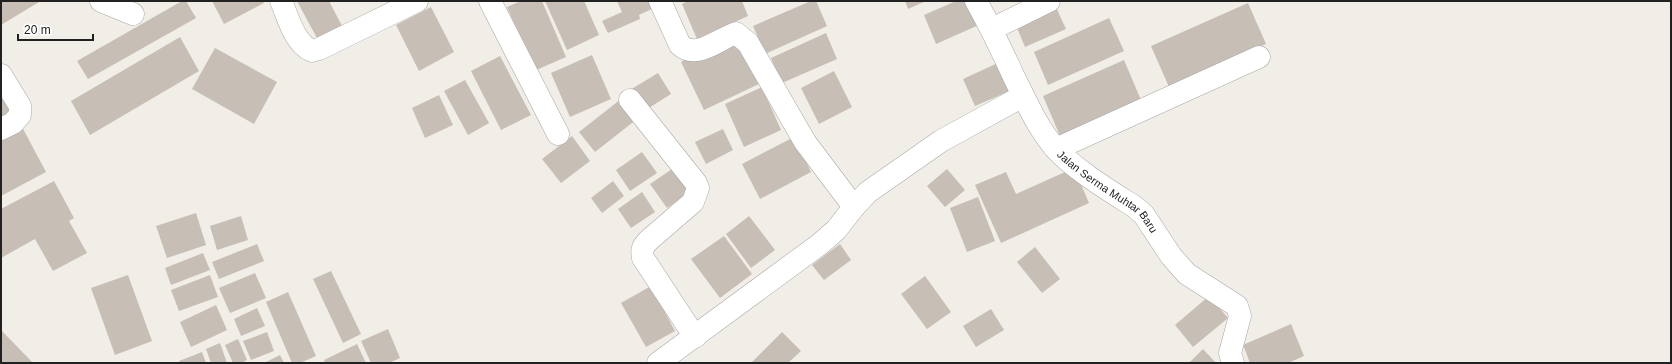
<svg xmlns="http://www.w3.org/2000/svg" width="1672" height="364" font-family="Arial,sans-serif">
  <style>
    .building { fill: #c7beb6 }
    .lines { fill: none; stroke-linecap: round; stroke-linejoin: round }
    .minor-casing { stroke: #a8a8a8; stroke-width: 23 }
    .minor { stroke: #fff; stroke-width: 22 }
    .labels { text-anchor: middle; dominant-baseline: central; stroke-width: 4; stroke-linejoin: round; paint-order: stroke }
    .street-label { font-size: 11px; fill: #212121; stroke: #fff }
  </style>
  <rect width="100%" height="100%" fill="#f1eee7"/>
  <g class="building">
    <polygon points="1,1 39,1 39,2 1,25"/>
    <polygon points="182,1 186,1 196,18 88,79 77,61"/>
    <polygon points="212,1 263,1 264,3 224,24"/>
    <polygon points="297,1 329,1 342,26 318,40"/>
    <polygon points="521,1 542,1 566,57 534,71 507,7"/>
    <polygon points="545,1 584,1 599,35 567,50"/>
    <polygon points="617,1 653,1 656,7 639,15 640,19 608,33 602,21 622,12"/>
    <polygon points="688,1 742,1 748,16 697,39 682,4"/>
    <polygon points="811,1 816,1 827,26 765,54 753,26"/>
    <polygon points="905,1 926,1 908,9"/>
    <polygon points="956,1 971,1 981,24 936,44 924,15"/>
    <polygon points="1248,3 1266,44 1169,87 1151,46"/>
    <polygon points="1055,5 1066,29 1025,47 1015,23"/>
    <polygon points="431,7 454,52 419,71 396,25"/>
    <polygon points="1109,18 1124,51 1048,85 1034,52"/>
    <polygon points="826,33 837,59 782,83 771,58"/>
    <polygon points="736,36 759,84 704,110 681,62"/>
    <polygon points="180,37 199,71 90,135 71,101"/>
    <polygon points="215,48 277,82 254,124 192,89"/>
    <polygon points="592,55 611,99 570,117 551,73"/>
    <polygon points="500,56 531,115 501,130 471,71"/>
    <polygon points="1124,60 1141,100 1060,136 1043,96"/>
    <polygon points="1000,62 1012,90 975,106 963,79"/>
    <polygon points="834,71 852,107 819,124 801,88"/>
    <polygon points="658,73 671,94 644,111 630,90"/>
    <polygon points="465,80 489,123 468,135 444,91"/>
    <polygon points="1,81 16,110 1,118"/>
    <polygon points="762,87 781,130 744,147 725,104"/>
    <polygon points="439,95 453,125 425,138 412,108"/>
    <polygon points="621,99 637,119 595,152 579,132"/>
    <polygon points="21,125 46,172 1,196 1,135"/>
    <polygon points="723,129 733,150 706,164 695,142"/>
    <polygon points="572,136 590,161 561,183 542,159"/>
    <polygon points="794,137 811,172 760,199 742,164"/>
    <polygon points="642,152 657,173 630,191 616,170"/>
    <polygon points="675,167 691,191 667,208 650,184"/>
    <polygon points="1074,168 1089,203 1001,243 975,185 1006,172 1016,194"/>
    <polygon points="947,169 965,190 945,207 927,186"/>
    <polygon points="54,181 74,218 69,221 87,253 53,271 35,239 1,258 1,209"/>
    <polygon points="613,181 624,196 602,213 591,198"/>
    <polygon points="642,192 655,212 631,228 618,209"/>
    <polygon points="978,197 995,241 967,252 950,208"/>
    <polygon points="196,213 206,245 167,258 156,226"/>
    <polygon points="241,216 248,240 217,250 210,226"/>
    <polygon points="749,216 775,250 751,268 726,234"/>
    <polygon points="724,236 752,274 720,298 691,259"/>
    <polygon points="257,244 264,261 219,279 212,262"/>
    <polygon points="840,244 851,260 824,280 812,265"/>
    <polygon points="1035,247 1060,279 1042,293 1017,262"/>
    <polygon points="203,253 210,270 171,285 165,268"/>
    <polygon points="331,271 361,334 343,343 313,279"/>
    <polygon points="255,273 266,298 230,313 219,288"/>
    <polygon points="128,275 152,341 115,355 91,288"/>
    <polygon points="210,275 218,297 179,311 171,290"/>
    <polygon points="925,276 951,312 927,329 901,294"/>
    <polygon points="651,286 675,331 646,347 621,303"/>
    <polygon points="288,292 316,356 300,363 292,363 266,302"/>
    <polygon points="1209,296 1228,318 1193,347 1175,325"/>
    <polygon points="216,305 227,330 191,347 180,322"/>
    <polygon points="257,308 265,326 241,336 234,319"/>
    <polygon points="991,309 1004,330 976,347 963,326"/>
    <polygon points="1291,324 1304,356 1288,363 1250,363 1243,345"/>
    <polygon points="388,329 400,358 389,363 371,363 361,341"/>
    <polygon points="1,330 33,363 1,363"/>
    <polygon points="267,332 274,351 251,360 243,341"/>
    <polygon points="782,332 801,351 788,363 751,363"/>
    <polygon points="238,339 247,360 241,363 233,363 225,345"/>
    <polygon points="220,343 227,363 211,363 206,349"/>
    <polygon points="357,344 366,363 325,363 324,360"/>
    <polygon points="1203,349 1216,363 1189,363"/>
    <polygon points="202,352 206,363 180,363 179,361"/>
    <polygon points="280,355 284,363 264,363"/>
  </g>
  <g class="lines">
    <defs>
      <g id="minor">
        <polyline points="101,1 133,14"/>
        <path d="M281 1C288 17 294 43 312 51L319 49 417 1"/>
        <polyline points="490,1 558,134"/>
        <path d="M660 1 680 45C696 60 719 39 736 33L748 43 805 142 854 207"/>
        <path id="s1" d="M976 1C990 26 1002 51 1014 77 1026 101 1037 127 1055 148 1075 170 1110 191 1135 207L1144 215 1171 256 1187 274 1237 306 1240 316 1230 353 1233 363"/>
        <polyline points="992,29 1049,1"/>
        <polyline points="1,75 20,106 20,115 13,123 1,129"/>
        <path d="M630 100 696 183 698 188 693 202 649 240C643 246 641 249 643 258L695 337"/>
        <polyline points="1056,149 1259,57"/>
        <polyline points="658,363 820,244 836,230 854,207 868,192 941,141 1023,96"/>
      </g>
    </defs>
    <use href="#minor" class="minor-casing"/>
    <use href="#minor" class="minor"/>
  </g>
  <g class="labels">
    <g class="street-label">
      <text stroke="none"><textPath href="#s1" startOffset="236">Jalan Serma Muhtar Baru</textPath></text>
    </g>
  </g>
  <rect width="1672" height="364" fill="none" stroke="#212121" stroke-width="4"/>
  <path d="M18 34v6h75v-6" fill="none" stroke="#212121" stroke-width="2"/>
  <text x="24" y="34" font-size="12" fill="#212121" stroke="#ffffff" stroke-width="3" paint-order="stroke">20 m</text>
</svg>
